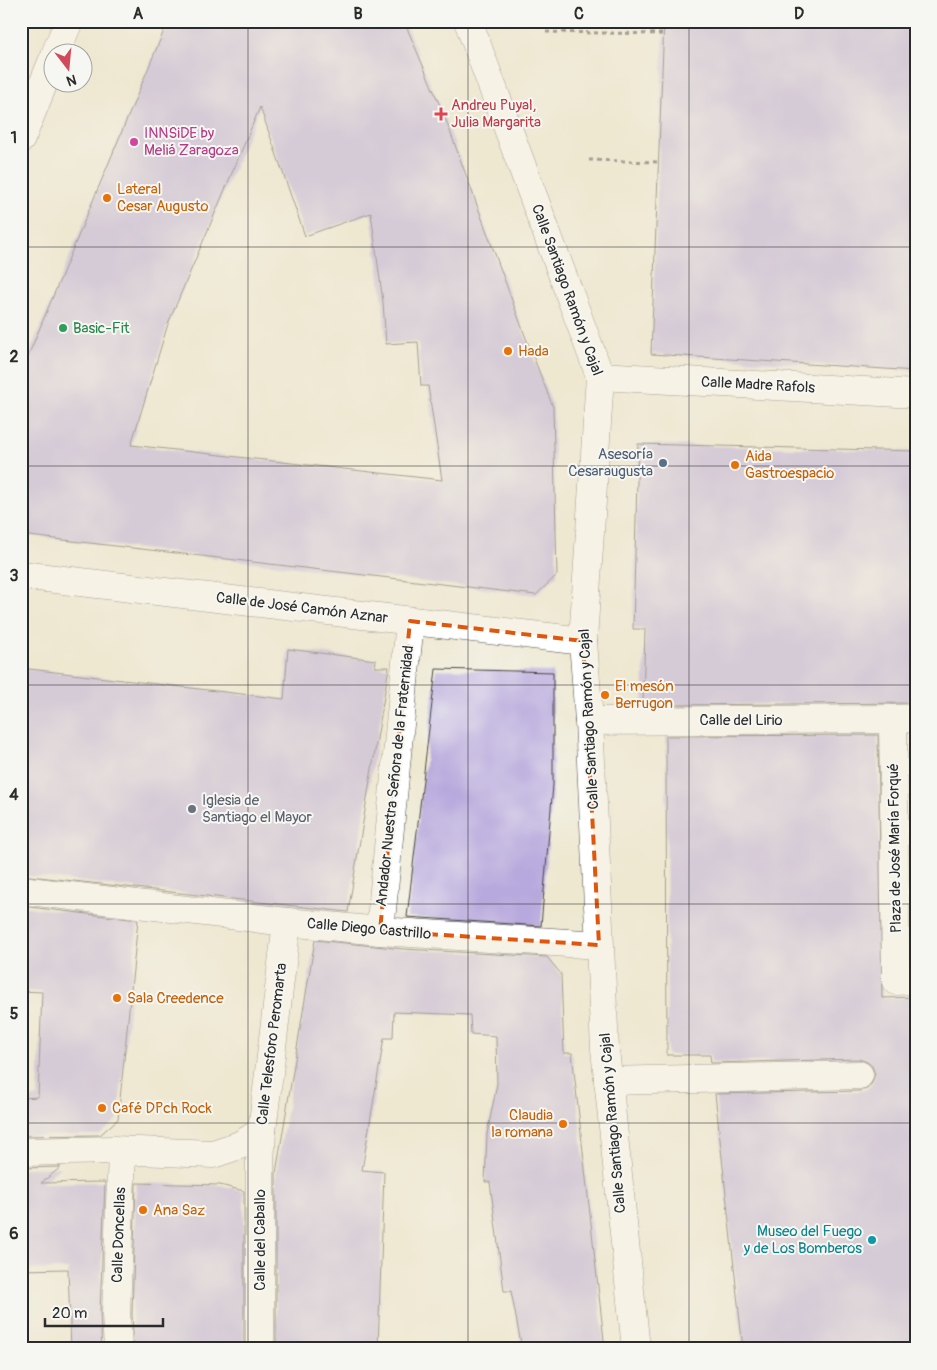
<svg xmlns="http://www.w3.org/2000/svg" width="937" height="1370" font-family="Pangolin,sans-serif">
  <style>
    .building { fill: #b7a8dd; fill-rule: evenodd }
    .lines { fill: none; stroke-linecap: round; stroke-linejoin: round }
    .pedestrian-casing { stroke: #484744; stroke-width: 29 }
    .minor-casing { stroke: #484744; stroke-width: 29 }
    .tertiary-casing { stroke: #484744; stroke-width: 29 }
    .path { stroke: #484744; stroke-width: 3; stroke-dasharray: 4 4; stroke-linecap: butt }
    .pedestrian { stroke: #fff; stroke-width: 28 }
    .minor { stroke: #fff; stroke-width: 28 }
    .tertiary { stroke: #fff; stroke-width: 28 }
    .marked { fill: none; stroke: #df570e; stroke-width: 4; stroke-dasharray: 10 6; stroke-linejoin: round }
    .grid { fill: none; stroke: #2b2b2b; stroke-width: 1; stroke-opacity: 0.55 }
    .health-dot { fill: #e0444e; stroke: #f6f6f2; stroke-width: 2 }
    .hotel-dot { fill: #d1479c; stroke: #f6f6f2; stroke-width: 2 }
    .food-dot { fill: #e8710a; stroke: #f6f6f2; stroke-width: 2 }
    .leisure-dot { fill: #2e9e5b; stroke: #f6f6f2; stroke-width: 2 }
    .service-dot { fill: #5c6f8a; stroke: #f6f6f2; stroke-width: 2 }
    .worship-dot { fill: #6b7280; stroke: #f6f6f2; stroke-width: 2 }
    .culture-dot { fill: #0f9aa8; stroke: #f6f6f2; stroke-width: 2 }
    .labels { text-anchor: middle; dominant-baseline: central; stroke-width: 4; stroke-linejoin: round; paint-order: stroke }
    .health-label { font-size: 15px; fill: #be3a42; stroke: #f6f6f2; text-anchor: start }
    .hotel-label { font-size: 15px; fill: #b23c85; stroke: #f6f6f2; text-anchor: start }
    .food-label { font-size: 15px; fill: #c56008; stroke: #f6f6f2; text-anchor: start }
    .street-label { font-size: 15px; fill: #2b2b2b; stroke: #f6f6f2 }
    .leisure-label { font-size: 15px; fill: #27864d; stroke: #f6f6f2; text-anchor: start }
    .service-label { font-size: 15px; fill: #4e5e75; stroke: #f6f6f2; text-anchor: end }
    .worship-label { font-size: 15px; fill: #5b616d; stroke: #f6f6f2; text-anchor: start }
    .culture-label { font-size: 15px; fill: #0d838f; stroke: #f6f6f2; text-anchor: end }
    .neatline { fill: none; stroke: #2b2b2b; stroke-width: 2 }
    .grid-label { font-size: 16px; text-anchor: middle; font-weight: bold; fill: #2b2b2b }
  </style>
  <rect width="100%" height="100%" fill="#f6f6f2"/>
  <filter id="ink" filterUnits="userSpaceOnUse"><feTurbulence type="fractalNoise" baseFrequency=".02" numOctaves="2"/><feDisplacementMap in="SourceGraphic" scale="10" xChannelSelector="R" yChannelSelector="G"/><feConvolveMatrix kernelMatrix="1 2 1 2 8 2 1 2 1" color-interpolation-filters="sRGB"/></filter>
  <filter id="wash" filterUnits="userSpaceOnUse"><feTurbulence type="fractalNoise" baseFrequency=".0096" numOctaves="4" result="noise"/><feDisplacementMap in="SourceGraphic" scale="20" xChannelSelector="R" yChannelSelector="G"/><feGaussianBlur stdDeviation="1.12" result="paint"/><feColorMatrix in="noise" values="0 0 0 0 0 0 0 0 0 0 0 0 0 0 0 0 0 1.4 0 .05"/><feComposite in="paint" operator="in"/></filter>
  <g filter="url(#wash)">
    <rect width="100%" height="100%" fill="#eee8d1"/>
    <g id="blocks">
      <g class="building">
        <path d="M168 21H404L444 115 524 333 553 407 557 575 536 595 21 535V373ZM260 107 305 236 371 213 383 302 386 344 418 342 421 386H428L442 480 131 445 168 324Z"/>
        <polygon points="664,21 916,21 916,371 651,354"/>
        <polygon points="638,444 916,451 916,687 911,686 911,703 666,705 666,703 643,703 645,629 633,629"/>
        <polygon points="288,649 376,660 375,667 389,667 348,912 21,875 21,668 284,699"/>
        <polygon points="436,669 553,672 553,785 541,926 407,917"/>
        <polygon points="878,735 882,998 916,997 916,1349 743,1349 715,1094 859,1091 867,1089 872,1083 875,1074 872,1066 867,1062 859,1059 711,1063 710,1055 667,1055 666,736"/>
        <polygon points="21,906 138,920 118,1119 100,1135 21,1136 21,1098 38,1097 42,992 21,991"/>
        <polygon points="315,940 404,949 547,957 561,974 564,1053 572,1053 605,1349 522,1349 511,1291 504,1291 490,1182 485,1182 487,1134 497,1084 496,1036 471,1034 470,1015 394,1012 393,1038 384,1038 362,1170 384,1172 378,1349 276,1349 276,1173"/>
        <polygon points="61,1167 41,1183 105,1182 100,1313 102,1349 71,1349 68,1269 21,1270 21,1168"/>
        <polygon points="136,1183 220,1185 244,1191 244,1349 134,1349 132,1314"/>
      </g>
    </g>
  </g>
  <g filter="url(#ink)">
    <use href="#blocks" fill-opacity="0" stroke="#484744" stroke-width="1"/>
    <g class="lines">
      <defs>
        <g id="pedestrian">
          <polyline points="380,931 410,621"/>
          <polyline points="608,1081 859,1075"/>
          <polyline points="118,1349 116,1314 122,1151"/>
        </g>
        <g id="minor">
          <polyline points="468,21 600,376 583,641 589,721 605,1049 636,1349"/>
          <polyline points="600,376 916,394"/>
          <polyline points="21,575 583,641"/>
          <polyline points="916,718 893,719 896,981 916,980"/>
          <polyline points="589,721 893,719"/>
          <polyline points="21,890 287,922 380,931 599,945"/>
          <polyline points="21,1152 114,1150 213,1154 240,1145 262,1131 287,922"/>
          <polyline points="260,1349 260,1161 262,1131"/>
        </g>
        <g id="tertiary">
          <polyline points="56,52 69,21"/>
          <polyline points="21,139 52,62"/>
        </g>
      </defs>
      <use href="#pedestrian" class="pedestrian-casing"/>
      <use href="#minor" class="minor-casing"/>
      <use href="#tertiary" class="tertiary-casing"/>
      <g class="path">
        <polyline points="546,32 664,34"/>
        <polyline points="589,160 658,162"/>
      </g>
      <use href="#pedestrian" class="pedestrian"/>
      <use href="#minor" class="minor"/>
      <use href="#tertiary" class="tertiary"/>
    </g>
  </g>
  <path d="M0 0H937V1370H0ZM410 621 583 641 599 945 380 931Z" fill="#eee8d1" fill-opacity=".55" fill-rule="evenodd"/>
  <path class="marked" d="M410 621 583 641 599 945 380 931Z"/>
  <path class="grid" d="M248 21V1349M468 21V1349M689 21V1349M21 247H916M21 466H916M21 685H916M21 904H916M21 1123H916"/>
  <path class="health-dot" d="M438.5 106.5h5v5h5v5h-5v5h-5v-5h-5v-5h5z"/>
  <circle class="hotel-dot" cx="134" cy="142" r="5"/>
  <g class="food-dot">
    <circle cx="107" cy="198" r="5"/>
    <circle cx="508" cy="351" r="5"/>
    <circle cx="735" cy="465" r="5"/>
    <circle cx="605" cy="695" r="5"/>
    <circle cx="117" cy="998" r="5"/>
    <circle cx="102" cy="1108" r="5"/>
    <circle cx="563" cy="1124" r="5"/>
    <circle cx="143" cy="1210" r="5"/>
  </g>
  <circle class="leisure-dot" cx="63" cy="328" r="5"/>
  <circle class="service-dot" cx="663" cy="463" r="5"/>
  <circle class="worship-dot" cx="192" cy="809" r="5"/>
  <circle class="culture-dot" cx="872" cy="1240" r="5"/>
  <g class="labels">
    <g class="health-label">
      <text x="451" y="105">Andreu Puyal,<tspan x="451" dy="17">Julia Margarita</tspan></text>
    </g>
    <g class="hotel-label">
      <text x="144" y="133">INNSiDE by<tspan x="144" dy="17">Meliá Zaragoza</tspan></text>
    </g>
    <g class="food-label">
      <text x="117" y="189">Lateral<tspan x="117" dy="17">Cesar Augusto</tspan></text>
      <text x="518" y="351">Hada</text>
      <text x="745" y="456">Aida<tspan x="745" dy="17">Gastroespacio</tspan></text>
      <text x="615" y="686">El mesón<tspan x="615" dy="17">Berrugon</tspan></text>
      <text x="127" y="998">Sala Creedence</text>
      <text x="112" y="1108">Café DPch Rock</text>
      <text x="553" y="1115" text-anchor="end">Claudia<tspan x="553" dy="17">la romana</tspan></text>
      <text x="153" y="1210">Ana Saz</text>
    </g>
    <g class="street-label">
      <text transform="translate(567 290) rotate(70)">Calle Santiago Ramón y Cajal</text>
      <text transform="translate(758 385) rotate(3)">Calle Madre Rafols</text>
      <text transform="translate(302 608) rotate(7)">Calle de José Camón Aznar</text>
      <text transform="translate(589 719) rotate(-93)">Calle Santiago Ramón y Cajal</text>
      <text x="741" y="720">Calle del Lirio</text>
      <text transform="translate(395 776) rotate(-84)">Andador Nuestra Señora de la Fraternidad</text>
      <text transform="translate(895 848) rotate(-91)">Plaza de José María Forqué</text>
      <text transform="translate(369 929) rotate(5)">Calle Diego Castrillo</text>
      <text transform="translate(272 1044) rotate(-83)">Calle Telesforo Peromarta</text>
      <text transform="translate(613 1123) rotate(-95)">Calle Santiago Ramón y Cajal</text>
      <text transform="translate(119 1235) rotate(-88)">Calle Doncellas</text>
      <text transform="translate(260 1240) rotate(-90)">Calle del Caballo</text>
    </g>
    <g class="leisure-label">
      <text x="73" y="328">Basic-Fit</text>
    </g>
    <g class="service-label">
      <text x="653" y="454">Asesoría<tspan x="653" dy="17">Cesaraugusta</tspan></text>
    </g>
    <g class="worship-label">
      <text x="202" y="800">Iglesia de<tspan x="202" dy="17">Santiago el Mayor</tspan></text>
    </g>
    <g class="culture-label">
      <text x="862" y="1231">Museo del Fuego<tspan x="862" dy="17">y de Los Bomberos</tspan></text>
    </g>
  </g>
  <rect width="937" height="1370" fill="none" stroke="#f6f6f2" stroke-width="55"/>
  <g transform="translate(68 68) rotate(164)"><circle r="24" fill="#f6f6f2" stroke="#a5a5a2"/>
  <path d="M0-4L9 19L0 12L-9 19Z" fill="#d1495b"/>
  <text y="-8" font-size="14" font-weight="bold" text-anchor="middle" fill="#2b2b2b">N</text>
  </g>
  <path d="M45 1318v8h118v-8" fill="none" stroke="#2b2b2b" stroke-width="2.5"/>
  <text x="52" y="1318" font-size="15" fill="#2b2b2b" stroke="#f6f6f2" stroke-width="4" paint-order="stroke">20 m</text>
  <rect x="28" y="28" width="882" height="1314" class="neatline"/>
  <g class="grid-label">
    <text x="138" y="19">A</text>
    <text x="358" y="19">B</text>
    <text x="579" y="19">C</text>
    <text x="799" y="19">D</text>
    <text x="14" y="143">1</text>
    <text x="14" y="362">2</text>
    <text x="14" y="581">3</text>
    <text x="14" y="800">4</text>
    <text x="14" y="1019">5</text>
    <text x="14" y="1239">6</text>
  </g>
</svg>
